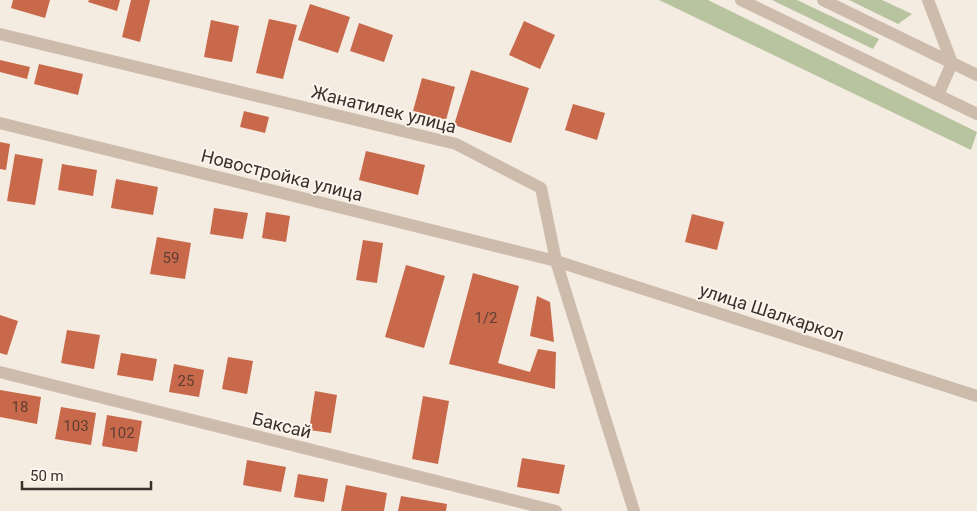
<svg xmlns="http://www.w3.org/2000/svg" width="977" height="511" font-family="Roboto,sans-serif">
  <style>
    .green { fill: #b8c4a0 }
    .building { fill: #c8694b }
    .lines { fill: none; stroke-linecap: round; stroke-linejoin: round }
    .minor { stroke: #cdbbac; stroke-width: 12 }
    .labels { text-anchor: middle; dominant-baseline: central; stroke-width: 4; stroke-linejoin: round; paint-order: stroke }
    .number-label { font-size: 15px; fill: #5e3e33 }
    .street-label { font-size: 18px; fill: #3b302b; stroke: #fbf5ee }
  </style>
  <rect width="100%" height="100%" fill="#f4ebe1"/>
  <g class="green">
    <polygon points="659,0 708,0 977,132 971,150"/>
    <polygon points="772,0 797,0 879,39 873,49"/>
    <polygon points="849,0 882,0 912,14 898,24"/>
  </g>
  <g class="building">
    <polygon points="13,0 50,0 45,18 11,8"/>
    <polygon points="89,0 120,0 117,11 88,2"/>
    <polygon points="131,0 150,0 140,42 122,37"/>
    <polygon points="310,4 350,17 338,53 298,40"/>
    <polygon points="269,19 297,25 283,79 256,73"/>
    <polygon points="211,20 239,26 232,62 204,57"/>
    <polygon points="524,21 555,35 540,69 509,55"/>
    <polygon points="359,23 393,35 384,62 350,51"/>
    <polygon points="0,60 30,67 27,79 0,72"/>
    <polygon points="39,64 83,74 78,95 34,84"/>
    <polygon points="471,70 529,88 511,143 454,125"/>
    <polygon points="422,78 455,87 446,120 413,111"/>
    <polygon points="573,104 605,113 597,140 565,130"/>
    <polygon points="244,111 269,117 265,133 240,127"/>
    <polygon points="0,142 10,144 6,170 0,169"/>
    <polygon points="366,151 425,165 418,195 359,180"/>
    <polygon points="15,154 43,159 35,205 7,201"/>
    <polygon points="62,164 97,170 93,196 58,190"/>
    <polygon points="116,179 158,187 153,215 111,208"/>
    <polygon points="214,208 248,213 243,239 210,234"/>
    <polygon points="266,212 290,216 286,242 262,238"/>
    <polygon points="692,214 724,222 717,250 685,242"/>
    <polygon points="157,237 191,243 185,279 150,274"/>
    <polygon points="363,240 383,243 377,283 356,280"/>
    <polygon points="406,265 445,276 424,348 385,337"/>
    <polygon points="473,273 519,286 498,363 530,372 538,349 556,352 555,389 449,364"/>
    <polygon points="537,296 550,302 554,342 530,336"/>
    <polygon points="0,315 18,321 7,355 0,353"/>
    <polygon points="67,330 100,335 94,369 61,363"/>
    <polygon points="121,353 157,359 153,381 117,375"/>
    <polygon points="228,357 253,361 247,394 222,389"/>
    <polygon points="174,364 204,370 199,397 169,392"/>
    <polygon points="0,390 41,397 37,424 0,417"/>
    <polygon points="315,391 337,395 331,433 309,430"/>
    <polygon points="423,396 449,401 438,464 412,459"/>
    <polygon points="61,407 96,413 91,445 55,439"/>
    <polygon points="107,415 142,421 137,452 102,446"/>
    <polygon points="522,458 565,465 559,494 517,487"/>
    <polygon points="247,460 286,467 281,492 243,485"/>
    <polygon points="298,474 328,479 324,502 294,497"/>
    <polygon points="346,485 387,493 384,511 341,511"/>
    <polygon points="401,496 447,504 446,511 398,511"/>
  </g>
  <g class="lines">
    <g class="minor">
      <polyline points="741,0 977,114"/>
      <polyline points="823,0 977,75"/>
      <polyline points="928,0 952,63 938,95"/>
      <polyline points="0,34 456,144 541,188 556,261 634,511"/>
      <polyline points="0,123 556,261 977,396"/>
      <polyline points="0,372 556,511"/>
    </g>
  </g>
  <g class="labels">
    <g class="number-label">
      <text x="171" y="258">59</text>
      <text x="486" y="318">1/2</text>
      <text x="186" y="381">25</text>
      <text x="20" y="407">18</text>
      <text x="76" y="426">103</text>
      <text x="122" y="433">102</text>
    </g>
    <g class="street-label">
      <text transform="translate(384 109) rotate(14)">Жанатилек улица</text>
      <text transform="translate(282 175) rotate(14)">Новостройка улица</text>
      <text transform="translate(772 312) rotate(18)">улица Шалкаркол</text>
      <text transform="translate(282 425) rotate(14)">Баксай</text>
    </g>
  </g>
  <path d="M22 481v8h129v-8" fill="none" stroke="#3b302b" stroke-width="2.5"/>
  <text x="30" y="481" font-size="15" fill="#3b302b" stroke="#fbf5ee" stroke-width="4" paint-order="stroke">50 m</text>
</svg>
